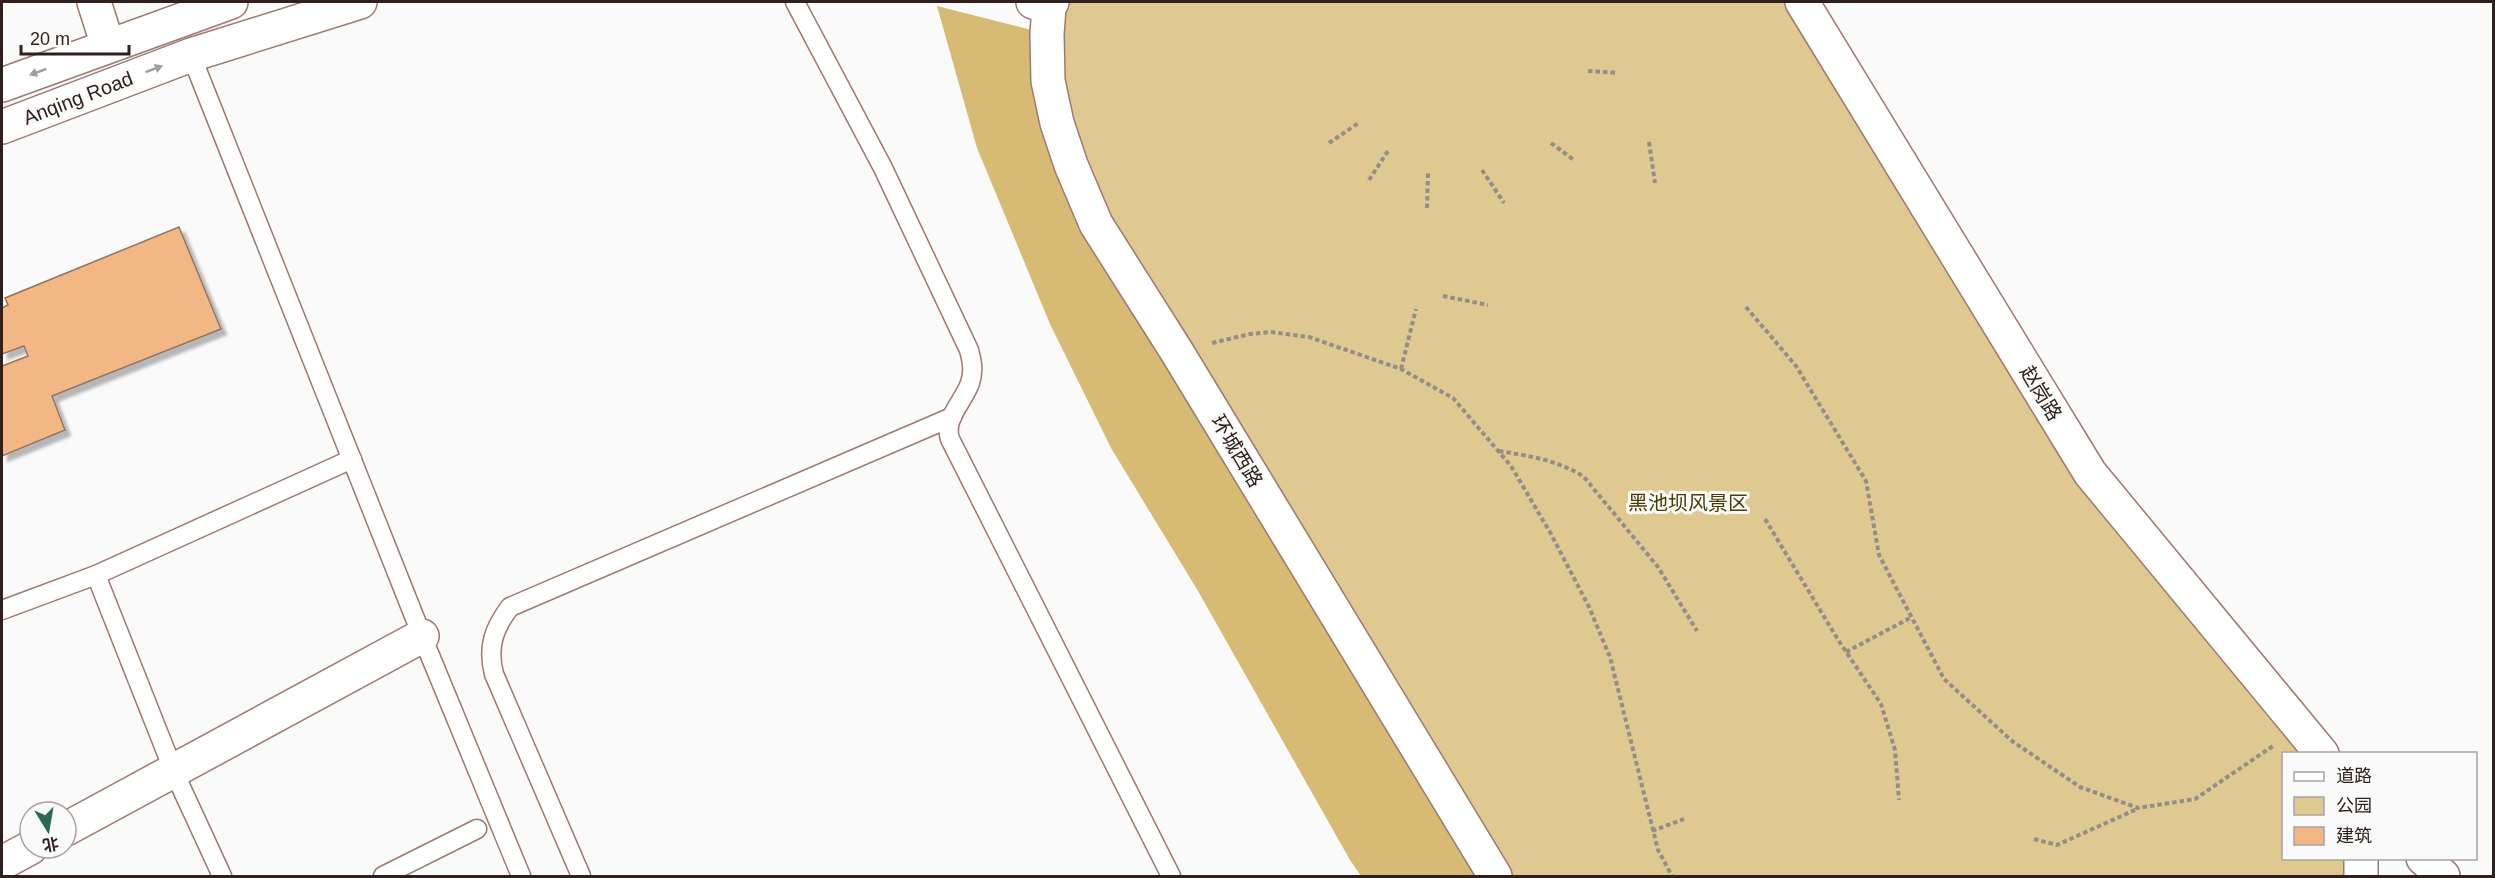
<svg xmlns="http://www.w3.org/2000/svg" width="2495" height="878" font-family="Helvetica,'Noto Sans SC',sans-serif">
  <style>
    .green { fill: #e0c990 }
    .forest { fill: #d7bb74 }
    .building { fill: #f2b785; stroke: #91755f; stroke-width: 1.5; filter: url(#shadow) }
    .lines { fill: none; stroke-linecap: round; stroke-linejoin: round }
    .service-casing { stroke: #9d7970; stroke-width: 21 }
    .minor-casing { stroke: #9d7970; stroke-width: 36 }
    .tertiary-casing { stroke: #9d7970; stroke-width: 36 }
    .secondary-casing { stroke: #9d7970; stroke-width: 36 }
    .path { stroke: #948d8b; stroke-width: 4; stroke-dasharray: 4.5 3; stroke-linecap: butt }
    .service { stroke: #fff; stroke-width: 18 }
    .minor { stroke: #fff; stroke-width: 33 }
    .tertiary { stroke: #fff; stroke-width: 33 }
    .secondary { stroke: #fff; stroke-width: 33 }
    .oneway { fill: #a19b99 }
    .labels { text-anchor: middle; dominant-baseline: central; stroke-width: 6; stroke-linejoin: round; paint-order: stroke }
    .street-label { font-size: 20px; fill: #2f201d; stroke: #fafafa }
    .park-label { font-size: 20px; fill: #4d3a00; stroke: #fafafa }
  </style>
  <defs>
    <filter id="shadow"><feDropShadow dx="5.5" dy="5.5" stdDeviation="1.5" flood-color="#0004"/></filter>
  </defs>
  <rect width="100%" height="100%" fill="#fafafa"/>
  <polygon class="green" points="1052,2 1802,2 2023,363 2322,753 2284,754 2284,858 2361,859 2361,876 1495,876 1071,165"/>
  <polygon class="forest" points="937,6 1047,34 1071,165 1495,876 1361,876 1350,860 1198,591 1111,448 1050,324 977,148"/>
  <polygon class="building" points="179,227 221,329 52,396 65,430 2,456 2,366 28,356 24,346 2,354 2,308 8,305 5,298"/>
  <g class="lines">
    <defs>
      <g id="service">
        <path d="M795 2 883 168 969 350C972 361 974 371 970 383 964 401 943 419 950 439L1171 876"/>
        <polyline points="191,55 422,636 521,876"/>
        <polyline points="96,575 174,772 222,876"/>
        <polyline points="2,610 96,575 352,459"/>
        <polyline points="383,876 477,829"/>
        <path d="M581 876 494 674C487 647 494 628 510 607L952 417"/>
      </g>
      <g id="minor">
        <polyline points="94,2 108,46"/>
        <polyline points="1802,2 2090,473 2322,754"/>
        <polyline points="66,829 422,636"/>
        <polyline points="2361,858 2361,876"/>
        <polyline points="2423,858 2443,876"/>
        <polyline points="2,863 30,848"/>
      </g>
      <polyline id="tertiary" points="1052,2 1049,7 1047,34 1048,81 1057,123 1071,165 1096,224 1177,352 1495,876"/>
      <g id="secondary">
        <polyline points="1033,2 1049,7"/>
        <polyline points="2,85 231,2"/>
        <polyline points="2,127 191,55 360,2"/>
      </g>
    </defs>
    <use href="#service" class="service-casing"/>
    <use href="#minor" class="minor-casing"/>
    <use href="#tertiary" class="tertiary-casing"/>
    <use href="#secondary" class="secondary-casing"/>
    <g class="path">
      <polyline points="1588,71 1617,73"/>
      <polyline points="1649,142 1655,183"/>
      <polyline points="1329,143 1360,122"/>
      <polyline points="1551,143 1574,160"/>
      <polyline points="1482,170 1504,203"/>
      <polyline points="1369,180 1388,151"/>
      <polyline points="1427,208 1428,173"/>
      <polyline points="1443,296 1488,305"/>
      <polyline points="1746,307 1796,366 1866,481 1879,555 1944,679 2012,741 2080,787 2138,808 2195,799 2273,746"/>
      <polyline points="1212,343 1250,334 1270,332 1309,337 1401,369 1453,398 1511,466 1551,534 1589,607 1610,657 1658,850 1672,876"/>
      <polyline points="1401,369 1416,309"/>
      <path d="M1499 451C1529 456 1558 460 1584 477L1658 567 1697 631"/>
      <polyline points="1765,519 1837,638 1881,704 1895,750 1899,800"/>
      <polyline points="1846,652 1912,617"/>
      <polyline points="1652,831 1684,819"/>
      <polyline points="2034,839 2057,845 2137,809"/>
    </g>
    <use href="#service" class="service"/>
    <use href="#minor" class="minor"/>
    <use href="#tertiary" class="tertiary"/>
    <use href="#secondary" class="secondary"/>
  </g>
  <defs><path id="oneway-solid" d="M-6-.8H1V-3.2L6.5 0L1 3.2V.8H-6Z" transform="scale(1.5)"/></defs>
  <g class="oneway">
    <use href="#oneway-solid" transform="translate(154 69) rotate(-21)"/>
    <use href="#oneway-solid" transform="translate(38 72) rotate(160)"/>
  </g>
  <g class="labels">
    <g class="street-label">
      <text transform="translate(78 98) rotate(-21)">Anqing Road</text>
      <text transform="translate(2041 393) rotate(59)">赵岗路</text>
      <text transform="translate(1237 451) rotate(59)">环城西路</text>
    </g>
    <g class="park-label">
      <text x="1688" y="503">黑池坝风景区</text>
    </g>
  </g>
  <rect width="2495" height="878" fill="none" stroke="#2f201d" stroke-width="6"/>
  <rect x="2282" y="752" width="195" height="108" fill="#fafafa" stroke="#a9a3a2" stroke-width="1.5"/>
  <rect x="2294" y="772" width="30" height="9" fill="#ffffff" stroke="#a9a3a2" stroke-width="1.5"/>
  <text x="2336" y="782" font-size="18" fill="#2f201d">道路</text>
  <rect x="2294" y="797" width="30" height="18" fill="#e0c990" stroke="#a9a3a2" stroke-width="1.5"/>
  <text x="2336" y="812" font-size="18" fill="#2f201d">公园</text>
  <rect x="2294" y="827" width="30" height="18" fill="#f2b785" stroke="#a9a3a2" stroke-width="1.5"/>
  <text x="2336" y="842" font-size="18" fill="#2f201d">建筑</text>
  <g transform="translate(48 830) rotate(169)"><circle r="28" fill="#fafafa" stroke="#a9a3a2" stroke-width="1.5"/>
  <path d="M0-4.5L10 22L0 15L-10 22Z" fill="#2a6956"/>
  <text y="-9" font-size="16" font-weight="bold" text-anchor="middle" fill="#2f201d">北</text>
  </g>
  <path d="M21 45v9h108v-9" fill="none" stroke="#2f201d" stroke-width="3"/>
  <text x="30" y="45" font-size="18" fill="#2f201d" stroke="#fafafa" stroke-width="4.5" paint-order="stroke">20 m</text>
</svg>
